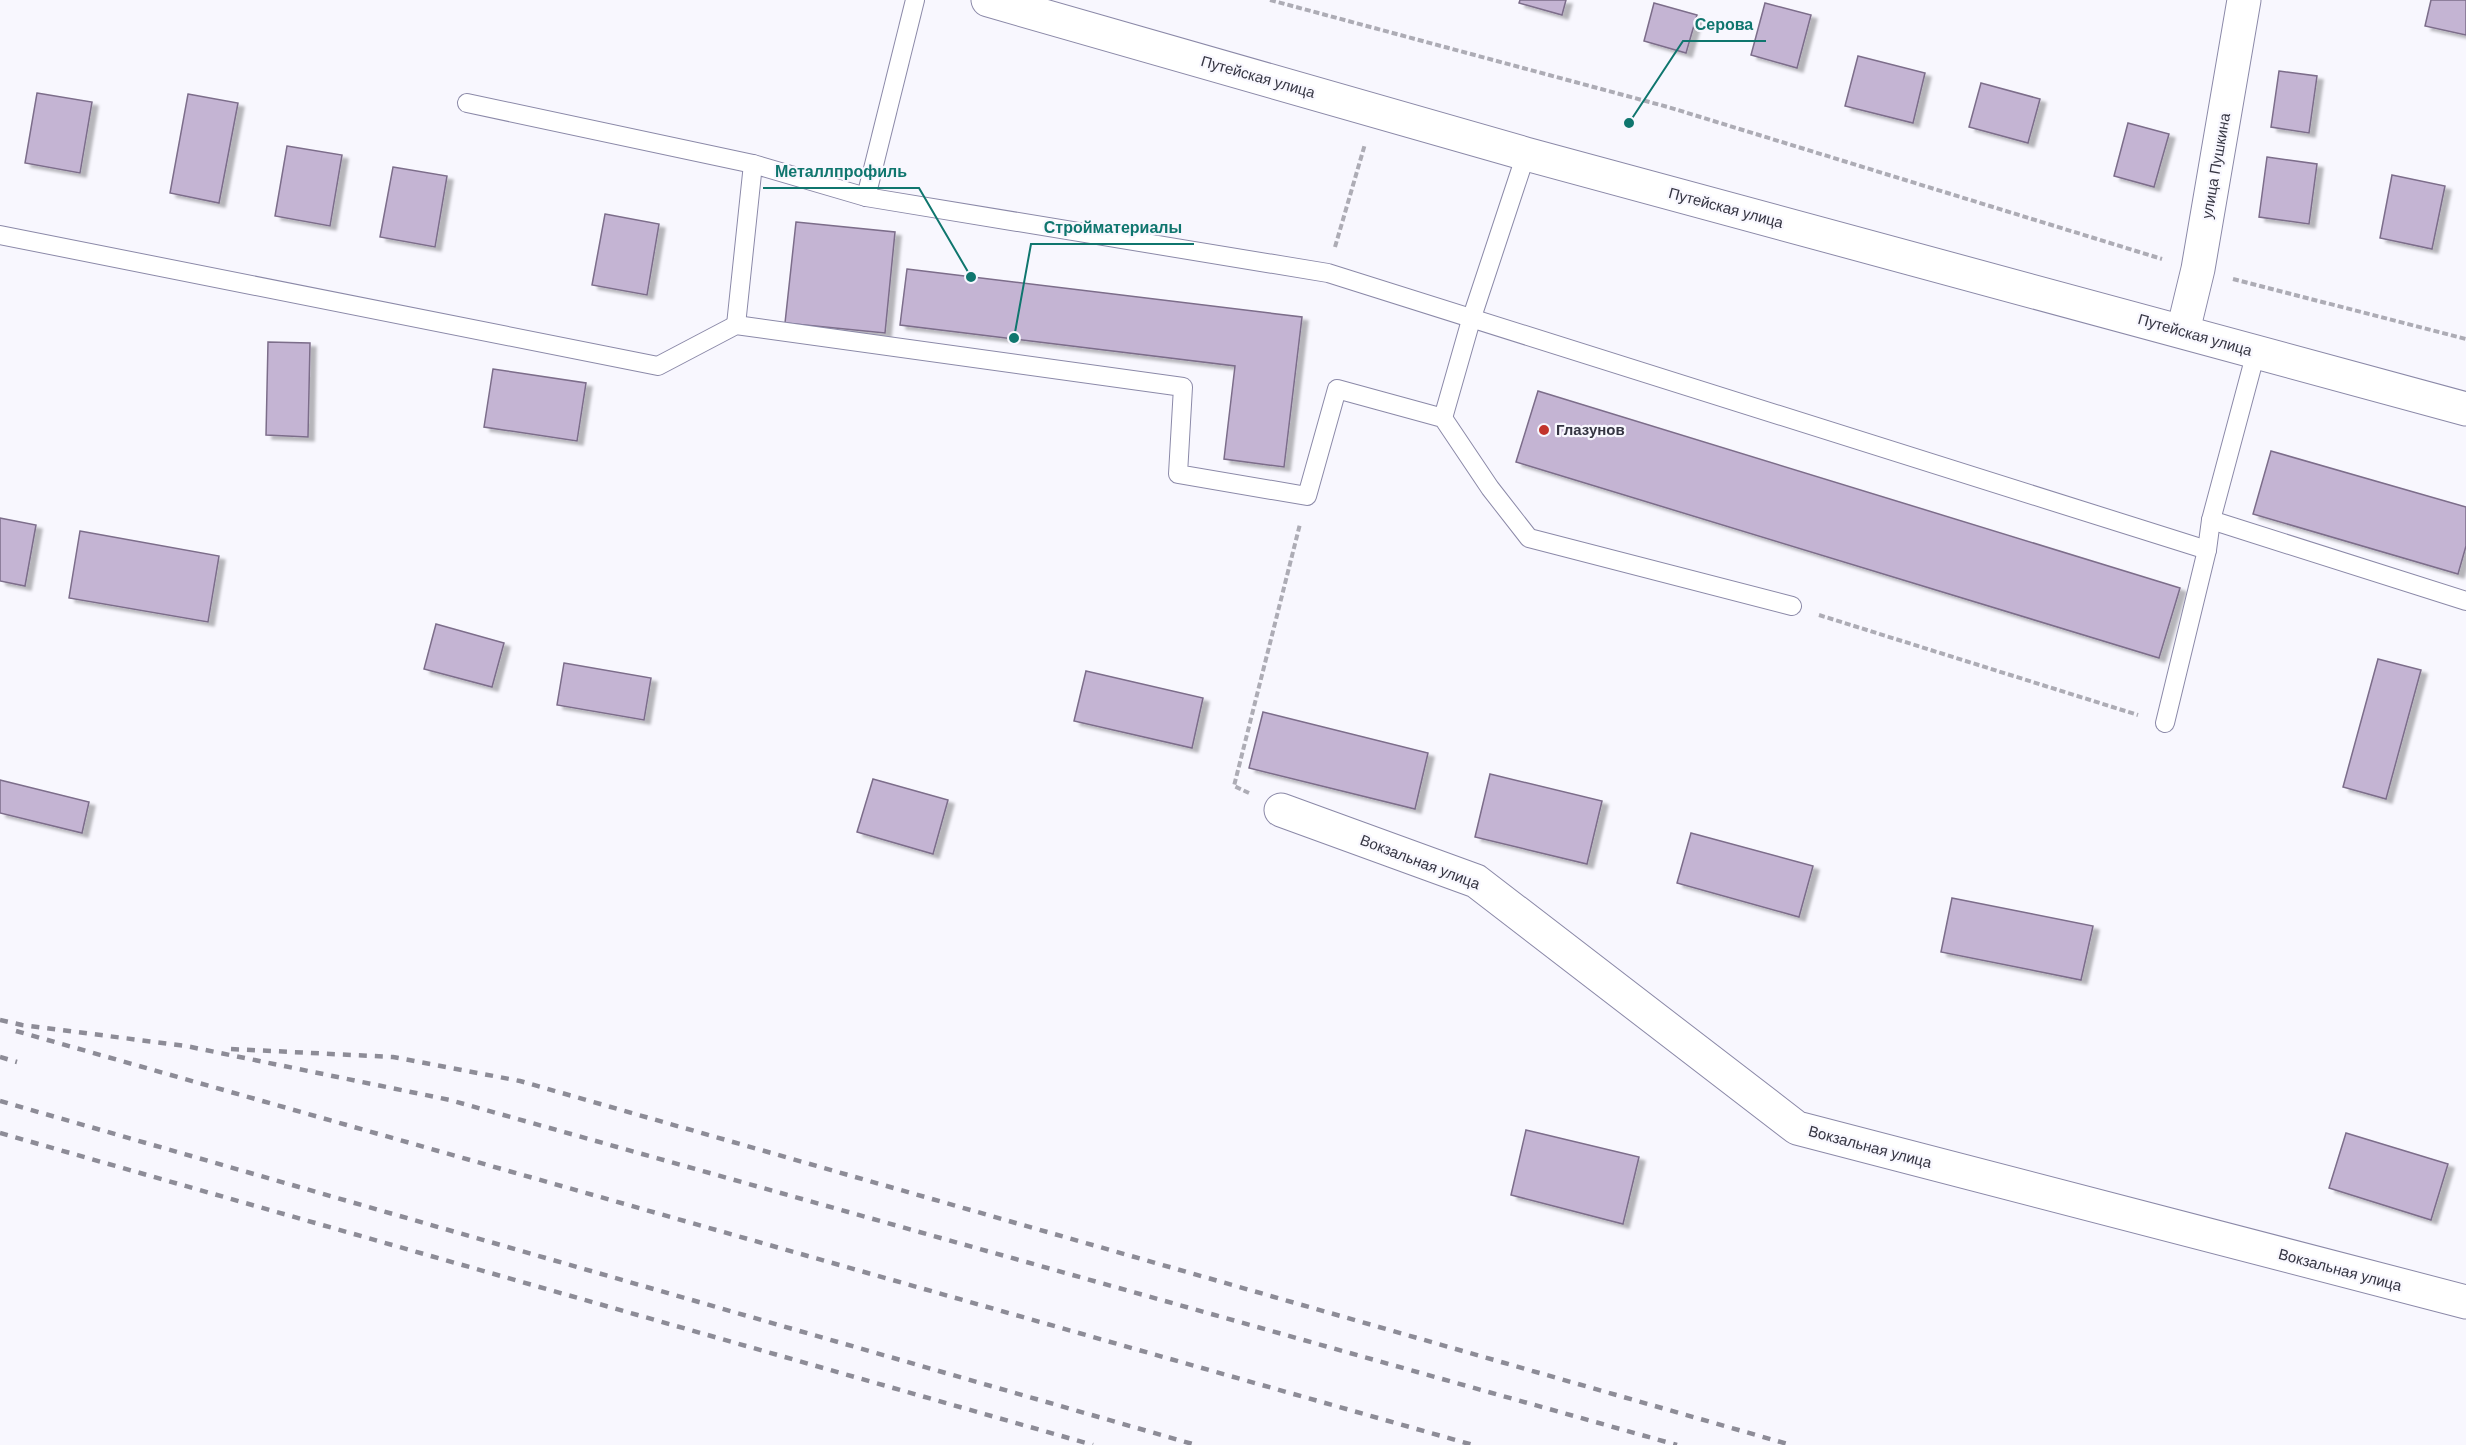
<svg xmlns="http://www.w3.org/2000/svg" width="2466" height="1445" font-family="'DM Sans',sans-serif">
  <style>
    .building { fill: #c4b4d3; stroke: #7c6d8a; stroke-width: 1.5; filter: url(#shadow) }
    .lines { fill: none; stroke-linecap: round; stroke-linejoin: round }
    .service-casing { stroke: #8b89a8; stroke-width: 20 }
    .minor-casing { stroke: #8b89a8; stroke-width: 35 }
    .secondary-casing { stroke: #8b89a8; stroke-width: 35 }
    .path { stroke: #adacb5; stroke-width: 4; stroke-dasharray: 6 3; stroke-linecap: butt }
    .service { stroke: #fff; stroke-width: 18 }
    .minor { stroke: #fff; stroke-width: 33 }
    .secondary { stroke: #fff; stroke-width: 33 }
    .rail { stroke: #8d8c97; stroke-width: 4.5; stroke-dasharray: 8 8; stroke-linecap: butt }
    .poi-dot { fill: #c2342c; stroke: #f8f7fe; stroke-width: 2 }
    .labels { text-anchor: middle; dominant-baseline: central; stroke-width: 4.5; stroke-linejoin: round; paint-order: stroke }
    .street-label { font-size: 15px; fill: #353542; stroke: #f8f7fe }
    .poi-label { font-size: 15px; font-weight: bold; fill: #353542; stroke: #f8f7fe; text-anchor: start }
    .leader { fill: none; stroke: #0f766e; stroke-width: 2 }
    .callout-dot { fill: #0f766e; stroke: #f8f7fe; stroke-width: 2 }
    .callout-label { font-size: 16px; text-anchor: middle; font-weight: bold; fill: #0f766e; stroke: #f8f7fe; stroke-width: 4.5; stroke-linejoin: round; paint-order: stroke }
  </style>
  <defs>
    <filter id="shadow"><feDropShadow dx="6" dy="4" stdDeviation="1.5" flood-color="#0004"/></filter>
  </defs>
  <rect width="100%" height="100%" fill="#f8f7fe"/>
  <g class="building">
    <polygon points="1520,0 1566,0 1562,15 1519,3"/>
    <polygon points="2431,0 2466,0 2466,35 2425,26"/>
    <polygon points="1654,3 1697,15 1686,53 1644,41"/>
    <polygon points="1765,3 1811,15 1797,68 1751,55"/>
    <polygon points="1858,56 1925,73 1913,123 1845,106"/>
    <polygon points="2279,71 2317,76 2309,133 2271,127"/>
    <polygon points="1981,83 2040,99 2028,143 1969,127"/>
    <polygon points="37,93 92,102 80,173 25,163"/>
    <polygon points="188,94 238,103 219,203 170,193"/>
    <polygon points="2128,123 2169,134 2154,187 2114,176"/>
    <polygon points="287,146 342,155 330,226 275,216"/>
    <polygon points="2267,157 2317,164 2309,224 2259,217"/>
    <polygon points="393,167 447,176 435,247 380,237"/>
    <polygon points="2392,175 2445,186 2432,249 2380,238"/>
    <polygon points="605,214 659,224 647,295 592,285"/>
    <polygon points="796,222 895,232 885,333 785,323"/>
    <polygon points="907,269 1302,317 1284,467 1224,459 1235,366 900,325"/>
    <polygon points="268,342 310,343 308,437 266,435"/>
    <polygon points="493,369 586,383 577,441 484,427"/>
    <polygon points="1538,391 2180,588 2159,658 1516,462"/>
    <polygon points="2271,451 2466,507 2466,546 2458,574 2253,514"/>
    <polygon points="0,518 36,525 25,586 0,581"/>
    <polygon points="80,531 219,556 208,622 69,598"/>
    <polygon points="436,624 504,643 492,687 424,669"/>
    <polygon points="2378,659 2421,670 2386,799 2343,787"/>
    <polygon points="564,663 651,678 644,720 557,705"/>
    <polygon points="1086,671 1203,698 1192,748 1074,721"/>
    <polygon points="1263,712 1428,753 1415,809 1249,768"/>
    <polygon points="1490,774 1602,801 1587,864 1475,837"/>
    <polygon points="873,779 948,800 933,854 857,832"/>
    <polygon points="0,780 89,802 82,833 0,813"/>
    <polygon points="1691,833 1813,866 1799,917 1677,883"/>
    <polygon points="1952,898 2093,926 2081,980 1941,952"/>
    <polygon points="1526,1130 1639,1157 1623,1224 1511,1195"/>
    <polygon points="2346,1133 2448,1164 2431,1220 2329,1188"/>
  </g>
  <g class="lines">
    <defs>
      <g id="service">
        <polyline points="467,103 753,164 866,197 1328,273 2207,550"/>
        <polyline points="866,197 915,0"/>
        <polyline points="0,235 658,366 736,325 1183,387 1178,474 1307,496 1337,389 1443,418 1490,488 1529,538 1792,606"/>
        <polyline points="736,325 753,164"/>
        <polyline points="1443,418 1471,320 1526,154"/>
        <polyline points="2211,520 2466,601"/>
        <polyline points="2165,723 2207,550 2211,520 2256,352"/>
      </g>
      <g id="minor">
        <polyline points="2183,331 2198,269 2244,0"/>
        <polyline points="1281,810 1476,881 1797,1128 2466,1302"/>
      </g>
      <polyline id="secondary" points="988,0 1526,154 2466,409"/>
    </defs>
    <use href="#service" class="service-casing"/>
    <use href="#minor" class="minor-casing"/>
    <use href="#secondary" class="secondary-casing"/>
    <g class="path">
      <polyline points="1270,0 1668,107 2162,259"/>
      <polyline points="1335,247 1365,144"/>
      <polyline points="2233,279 2466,339"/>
      <polyline points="1819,615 2138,715"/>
      <polyline points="1249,793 1234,786 1300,524"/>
    </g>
    <use href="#service" class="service"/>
    <use href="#minor" class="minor"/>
    <use href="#secondary" class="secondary"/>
    <g class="rail">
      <polyline points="0,1020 22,1025 186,1046 450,1100 1677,1445"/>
      <polyline points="16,1031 1473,1445"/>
      <polyline points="231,1049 393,1057 520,1081 1791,1445"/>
      <polyline points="0,1057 17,1062"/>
      <polyline points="0,1101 1196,1445"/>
      <polyline points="0,1133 1093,1445"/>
    </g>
  </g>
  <circle class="poi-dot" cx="1544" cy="430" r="6"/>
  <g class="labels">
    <g class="street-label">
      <text transform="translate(1258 77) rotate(16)">Путейская улица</text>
      <text transform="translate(2216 166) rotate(-80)">улица Пушкина</text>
      <text transform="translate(1726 208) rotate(15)">Путейская улица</text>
      <text transform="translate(2195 335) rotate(16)">Путейская улица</text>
      <text transform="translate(1420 862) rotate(21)">Вокзальная улица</text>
      <text transform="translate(1870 1147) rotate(15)">Вокзальная улица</text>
      <text transform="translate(2340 1270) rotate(15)">Вокзальная улица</text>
    </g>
    <g class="poi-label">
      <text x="1556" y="430">Глазунов</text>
    </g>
  </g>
  <path class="leader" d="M1629 123L1683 41H1766M971 277L919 188H763M1014 338L1031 244H1194"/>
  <g class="callout-dot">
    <circle cx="1629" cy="123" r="6"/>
    <circle cx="971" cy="277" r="6"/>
    <circle cx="1014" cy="338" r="6"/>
  </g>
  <g class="callout-label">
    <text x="1724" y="30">Серова</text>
    <text x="841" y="177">Металлпрофиль</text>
    <text x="1113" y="233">Стройматериалы</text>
  </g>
</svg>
